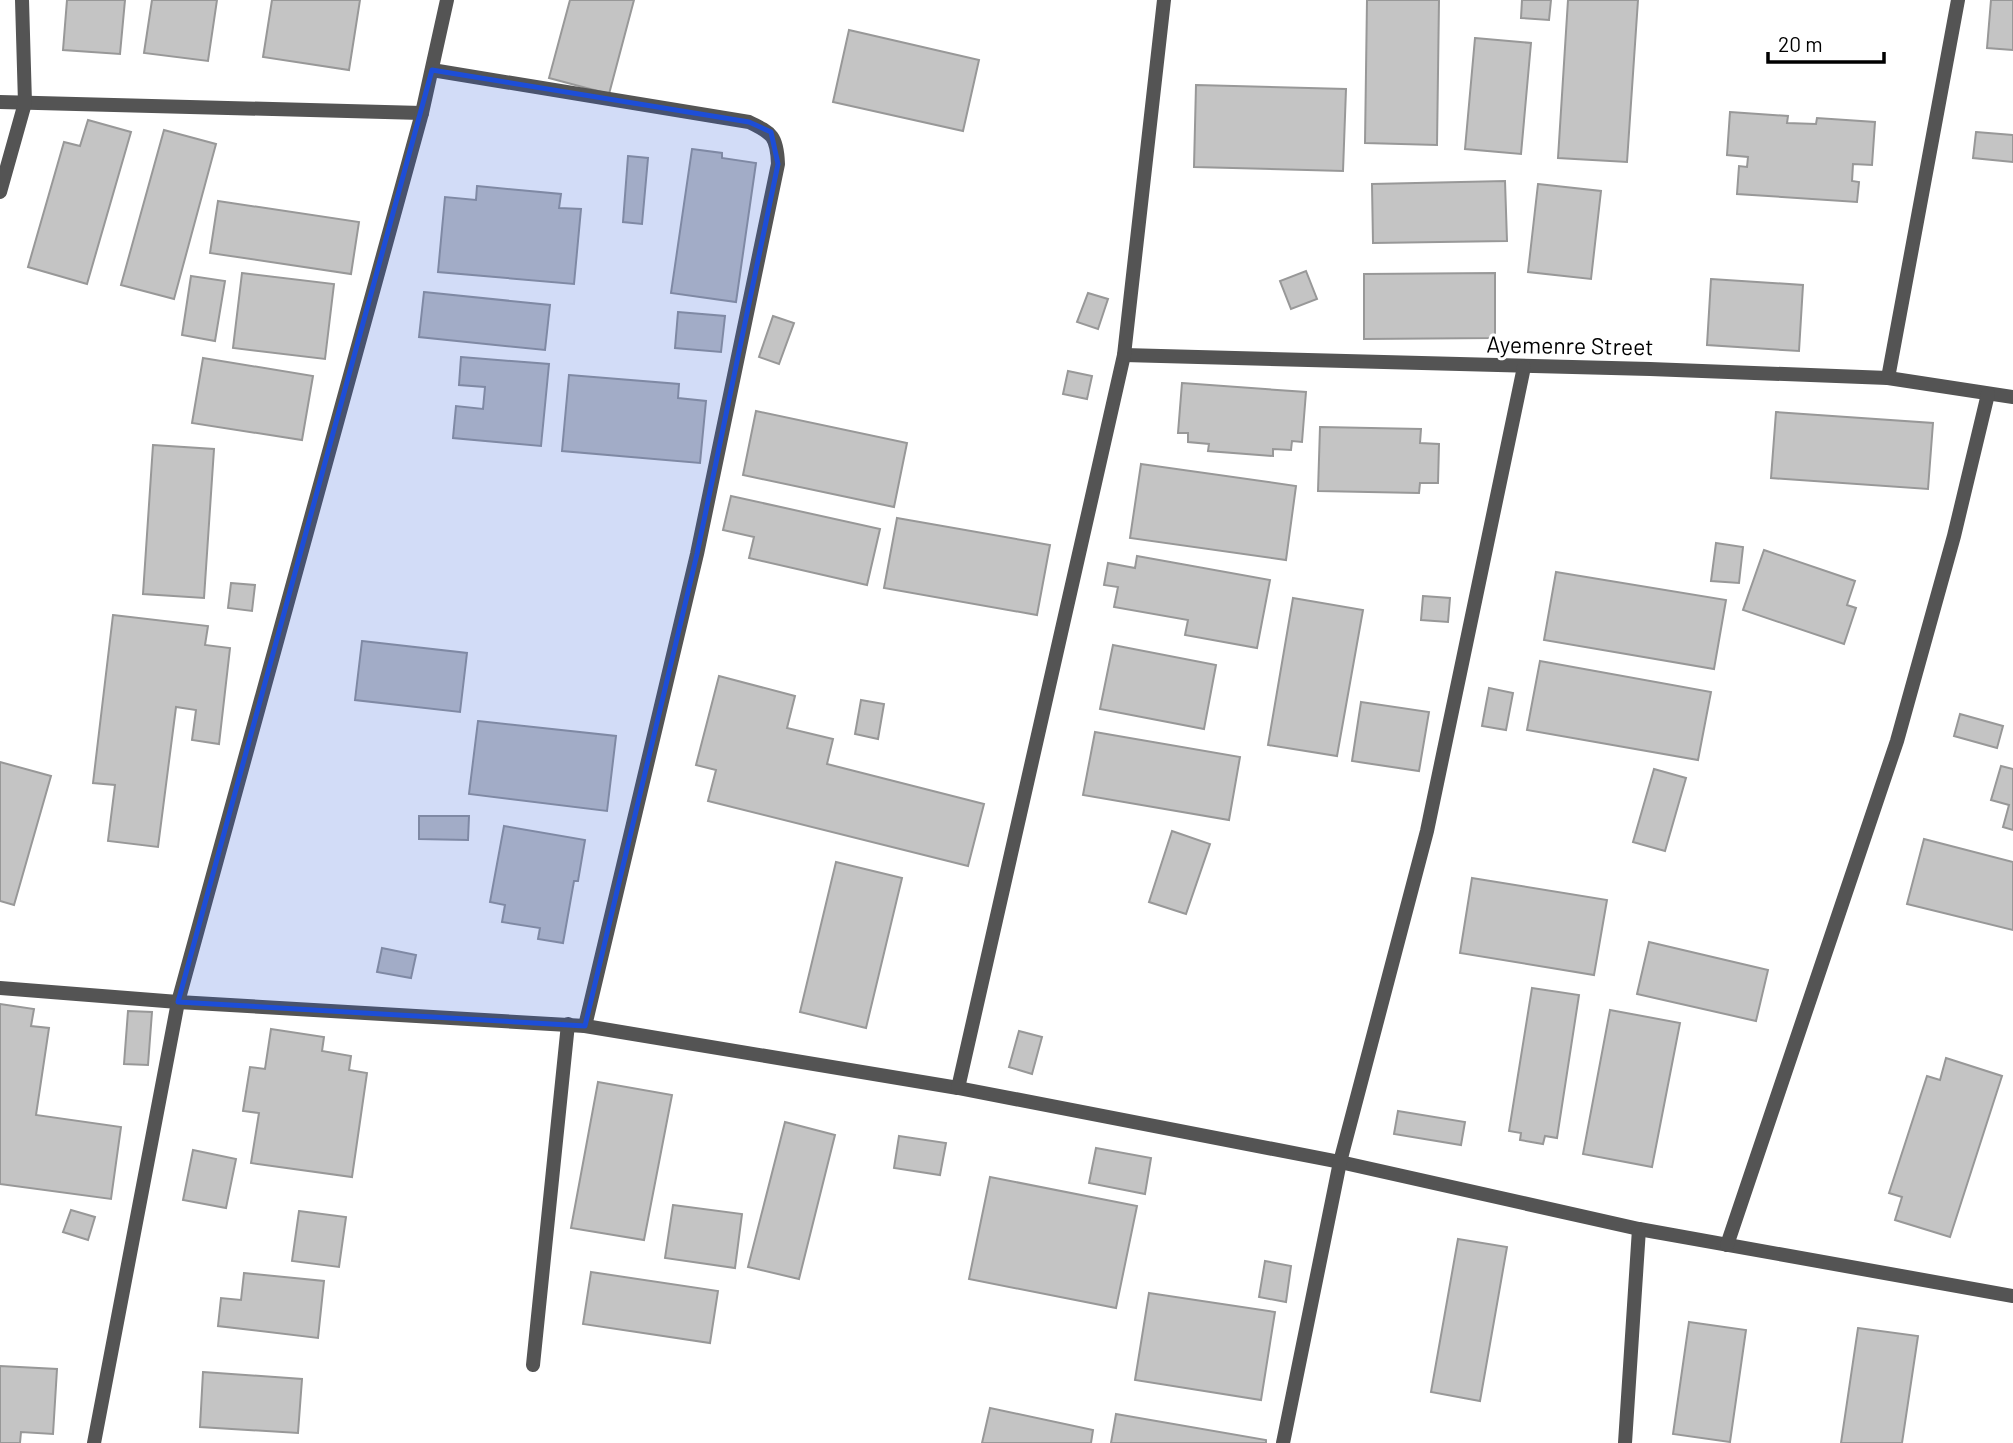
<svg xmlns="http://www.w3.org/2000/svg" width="2013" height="1443" font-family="Barlow,sans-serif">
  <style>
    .building { fill: #c4c4c4; stroke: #989898; stroke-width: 2 }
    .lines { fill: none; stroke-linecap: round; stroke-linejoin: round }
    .street { stroke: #545454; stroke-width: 14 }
    .marked { fill: #1d4ed8; fill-opacity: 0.2; stroke: #1d4ed8; stroke-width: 5; stroke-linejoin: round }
    .labels { text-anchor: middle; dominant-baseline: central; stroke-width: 6; stroke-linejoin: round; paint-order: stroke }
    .street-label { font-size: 23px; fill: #000; stroke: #fff }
  </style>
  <rect width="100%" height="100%" fill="#fff"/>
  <g class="building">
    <polygon points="67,0 125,0 120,54 63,50"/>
    <polygon points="152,0 217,0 208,61 144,53"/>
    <polygon points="272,0 360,0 349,70 263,57"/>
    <polygon points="570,0 634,0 609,94 549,78"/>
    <polygon points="1367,0 1439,0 1437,145 1365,143"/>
    <polygon points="1522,0 1551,0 1549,20 1521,18"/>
    <polygon points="1568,0 1638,0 1627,162 1558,158"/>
    <polygon points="1991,0 2013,0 2013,50 1987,48"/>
    <polygon points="849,30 979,60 963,131 833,102"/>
    <polygon points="1475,38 1531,43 1521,154 1465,149"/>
    <polygon points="1196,85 1346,89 1343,171 1194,167"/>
    <polygon points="1730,112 1788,116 1787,123 1816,124 1817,118 1875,122 1872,165 1853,164 1852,181 1859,182 1857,202 1737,194 1739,166 1747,167 1748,157 1727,155"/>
    <polygon points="88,120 131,132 87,284 28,267 64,142 80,146"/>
    <polygon points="164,130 216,144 174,299 121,285"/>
    <polygon points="1976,132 2013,135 2013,162 1973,158"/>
    <polygon points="692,149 722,153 722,158 756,163 736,302 671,293"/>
    <polygon points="628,156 648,158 642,224 623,222"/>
    <polygon points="1505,181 1507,241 1373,243 1372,184"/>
    <polygon points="1538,184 1601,191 1591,279 1528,272"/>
    <polygon points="477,186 561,194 559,208 581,209 574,284 438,272 445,197 476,200"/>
    <polygon points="218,201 359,222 351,274 210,253"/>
    <polygon points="1306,271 1317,299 1291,309 1280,281"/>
    <polygon points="242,273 334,284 325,359 233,348"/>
    <polygon points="1495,273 1495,338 1364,339 1364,274"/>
    <polygon points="191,276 225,281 215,341 182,335"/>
    <polygon points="1711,279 1803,285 1799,351 1707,345"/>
    <polygon points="424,292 550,305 545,350 419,337"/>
    <polygon points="1088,293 1108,299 1098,329 1077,322"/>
    <polygon points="678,312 725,316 721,352 675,348"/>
    <polygon points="773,316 794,323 779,364 759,357"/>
    <polygon points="461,357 549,364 541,446 453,438 456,406 483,409 485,387 459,385"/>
    <polygon points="203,358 313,376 302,440 192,423"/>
    <polygon points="1068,371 1092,376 1087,399 1063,394"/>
    <polygon points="569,375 679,384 678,398 706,401 700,463 562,451"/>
    <polygon points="1182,383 1306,392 1302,442 1292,441 1291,450 1273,449 1273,456 1208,451 1209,444 1188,442 1188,433 1178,433"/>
    <polygon points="756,411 907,443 894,507 743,475"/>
    <polygon points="1776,412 1933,423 1928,489 1771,478"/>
    <polygon points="1320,427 1421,429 1420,443 1439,444 1438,483 1420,483 1419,493 1318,491"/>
    <polygon points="153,445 214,449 204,598 143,594"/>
    <polygon points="1141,464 1296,486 1286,560 1130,538"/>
    <polygon points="731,496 880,529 867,585 749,558 754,537 723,530"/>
    <polygon points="897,518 1050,545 1037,615 884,588"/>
    <polygon points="1716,543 1743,547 1739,583 1711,581"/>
    <polygon points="1764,550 1855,581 1847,605 1856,608 1844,644 1743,610"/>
    <polygon points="1137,556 1270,580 1257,648 1185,635 1188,620 1114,607 1118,587 1104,585 1108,563 1135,568"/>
    <polygon points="1556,572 1726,600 1714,669 1544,640"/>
    <polygon points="231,583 255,585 252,611 228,608"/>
    <polygon points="1423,596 1450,598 1448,622 1421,620"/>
    <polygon points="1293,598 1363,610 1337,756 1268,745"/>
    <polygon points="113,615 208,626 205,645 230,648 219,744 192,740 196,710 176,707 158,847 108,841 115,785 93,783"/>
    <polygon points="362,641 467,653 460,712 355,700"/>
    <polygon points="1113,645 1216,665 1204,729 1100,709"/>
    <polygon points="1540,661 1711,692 1698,760 1527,730"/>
    <polygon points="719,676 795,696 787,728 833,739 827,764 984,804 968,866 708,801 716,770 696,765"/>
    <polygon points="1489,688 1513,693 1506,730 1482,726"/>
    <polygon points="861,700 884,704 878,739 855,734"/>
    <polygon points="1361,702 1429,712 1419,771 1352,761"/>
    <polygon points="1960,714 2003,726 1997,748 1954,736"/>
    <polygon points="478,721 616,736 607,811 469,794"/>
    <polygon points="1095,732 1240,757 1229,820 1083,795"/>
    <polygon points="0,762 51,776 14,905 0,901"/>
    <polygon points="2001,766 2013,769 2013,830 2003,827 2009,805 1991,800"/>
    <polygon points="1654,769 1686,778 1665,851 1633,842"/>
    <polygon points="419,816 469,816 468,840 419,839"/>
    <polygon points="504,826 585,840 578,881 574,881 563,943 538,939 540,928 502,922 505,905 490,902"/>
    <polygon points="1172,831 1210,844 1186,914 1149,902"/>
    <polygon points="1924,839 2013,862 2013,930 1907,904"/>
    <polygon points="836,862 902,878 866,1028 800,1012"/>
    <polygon points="1472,878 1607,900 1594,975 1460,953"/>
    <polygon points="1649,942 1768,970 1756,1021 1637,994"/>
    <polygon points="382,948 416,955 411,978 377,972"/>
    <polygon points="1532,988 1579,995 1557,1138 1545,1136 1543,1144 1520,1140 1521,1133 1509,1131"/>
    <polygon points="0,1004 34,1009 31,1026 49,1028 36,1115 121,1127 111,1199 0,1184"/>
    <polygon points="1610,1010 1680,1023 1652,1167 1583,1154"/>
    <polygon points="128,1011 152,1012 148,1065 124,1064"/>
    <polygon points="271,1029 324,1037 322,1051 351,1056 349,1070 367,1073 352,1177 251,1163 259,1113 243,1111 250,1067 265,1069"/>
    <polygon points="1019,1031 1042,1037 1032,1074 1009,1067"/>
    <polygon points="1946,1058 2002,1076 1950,1237 1895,1220 1902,1197 1889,1193 1927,1076 1940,1080"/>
    <polygon points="598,1082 672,1095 644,1240 571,1228"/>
    <polygon points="1398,1111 1465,1122 1461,1145 1394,1134"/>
    <polygon points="785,1122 835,1135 799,1279 748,1267"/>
    <polygon points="899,1136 946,1143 940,1175 894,1168"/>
    <polygon points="1096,1148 1151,1158 1145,1194 1089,1183"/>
    <polygon points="193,1150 236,1159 226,1208 183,1200"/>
    <polygon points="990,1177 1137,1206 1116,1308 969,1279"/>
    <polygon points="673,1205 742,1214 735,1268 665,1258"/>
    <polygon points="71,1210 95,1217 88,1240 63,1232"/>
    <polygon points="299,1211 346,1217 339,1267 292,1261"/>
    <polygon points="1458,1239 1507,1247 1480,1401 1431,1392"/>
    <polygon points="1265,1261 1291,1266 1286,1302 1259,1297"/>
    <polygon points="591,1272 718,1291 710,1343 583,1324"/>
    <polygon points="244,1273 324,1281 318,1338 218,1326 221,1298 241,1300"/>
    <polygon points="1149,1293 1275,1312 1261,1400 1135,1380"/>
    <polygon points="1689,1322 1746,1330 1730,1442 1673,1434"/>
    <polygon points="1858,1328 1918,1336 1902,1443 1841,1443"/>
    <polygon points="0,1366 57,1369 53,1434 21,1432 20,1443 0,1443"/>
    <polygon points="203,1372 302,1379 298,1433 200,1427"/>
    <polygon points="990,1408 1093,1430 1091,1443 982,1443"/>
    <polygon points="1116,1414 1266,1440 1266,1443 1111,1443"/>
  </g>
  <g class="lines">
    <g class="street">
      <path d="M432 70 749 122C772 133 777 136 778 164L697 554 585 1026"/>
      <polyline points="0,102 422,113"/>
      <polyline points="0,192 25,103 22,0"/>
      <polyline points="1124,355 1650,369 1888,378 2013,397"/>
      <polyline points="1888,378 1958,0"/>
      <polyline points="0,988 178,1002 585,1026 958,1088 1340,1162 1639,1229 2013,1296"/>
      <polyline points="958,1088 1124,355 1164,0"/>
      <polyline points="1727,1245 1897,741 1954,536 1988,394"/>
      <polyline points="533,1365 568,1024"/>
      <polyline points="94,1443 178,1002 422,113 447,0"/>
      <polyline points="1283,1443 1340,1162 1427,831 1524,367"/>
      <polyline points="1625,1443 1639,1229"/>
    </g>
  </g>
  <path class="marked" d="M432 70 749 122 771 132 778 164 697 554 585 1026 178 1002Z"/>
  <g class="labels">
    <g class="street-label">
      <text transform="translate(1570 345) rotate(1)">Ayemenre Street</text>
    </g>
  </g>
  <path d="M1768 52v10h116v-10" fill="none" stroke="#000000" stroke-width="3.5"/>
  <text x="1778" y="52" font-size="21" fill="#000000" stroke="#ffffff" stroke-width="5" paint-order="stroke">20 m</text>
</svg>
